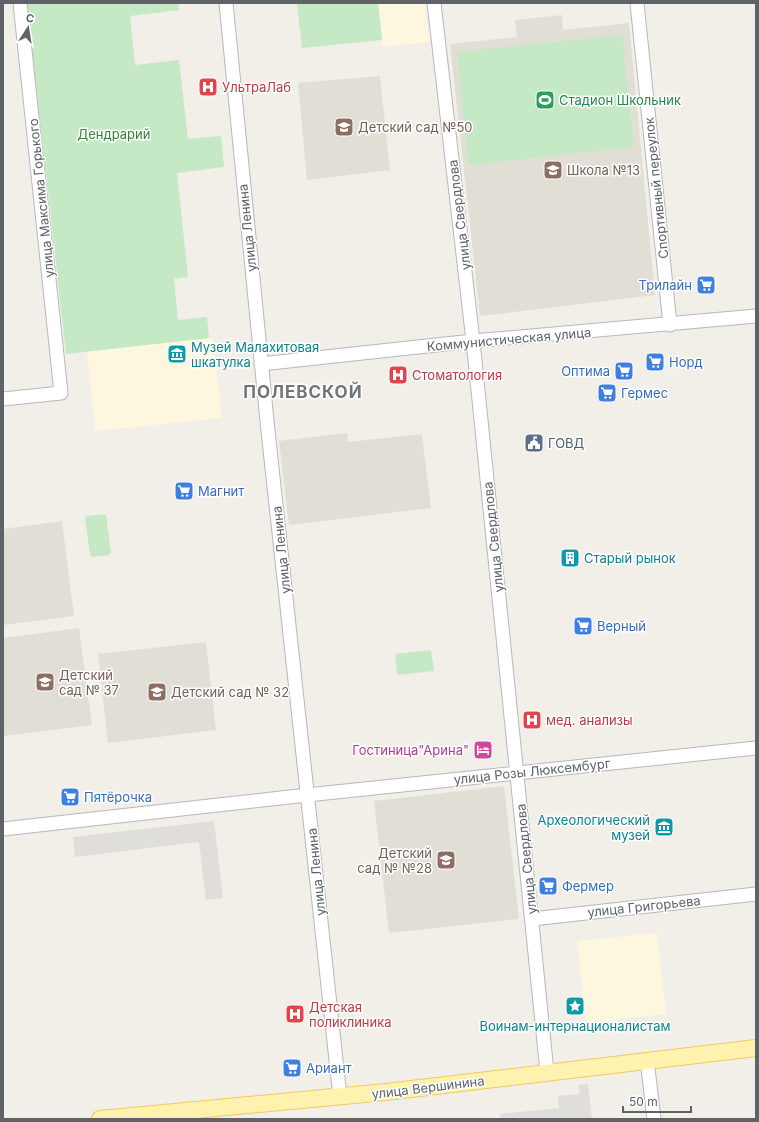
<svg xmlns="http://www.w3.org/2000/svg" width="759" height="1122" font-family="Inter,sans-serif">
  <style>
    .commercial { fill: #fef7e0 }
    .industrial { fill: #e0deda }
    .education { fill: #e1ded6 }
    .green { fill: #c5e8c5 }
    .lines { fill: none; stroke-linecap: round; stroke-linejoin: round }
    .minor-casing { stroke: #b5b8bc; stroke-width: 15 }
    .major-casing { stroke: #f2c960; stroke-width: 18 }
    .minor { stroke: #fff; stroke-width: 13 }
    .major { stroke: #fff2af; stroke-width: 16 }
    .labels { text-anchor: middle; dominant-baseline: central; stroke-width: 3; stroke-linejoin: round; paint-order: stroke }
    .health-label { font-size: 13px; fill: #be3a42; stroke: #fff; text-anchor: start }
    .leisure-label { font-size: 13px; fill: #27864d; stroke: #fff; text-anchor: start }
    .education-label { font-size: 13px; fill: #785e54; stroke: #fff; text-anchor: start }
    .park-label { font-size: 13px; fill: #348238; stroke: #fff }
    .street-label { font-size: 13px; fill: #5f6368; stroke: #fff }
    .shop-label { font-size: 13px; fill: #366cbe; stroke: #fff; text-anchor: start }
    .culture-label { font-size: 13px; fill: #0d838f; stroke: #fff; text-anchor: start }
    .service-label { font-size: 13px; fill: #4e5e75; stroke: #fff; text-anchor: start }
    .hotel-label { font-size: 13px; fill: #b23c85; stroke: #fff; text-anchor: end }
    .district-label { font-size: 17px; font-weight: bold; letter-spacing: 1px; fill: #70757a; stroke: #fff }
  </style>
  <rect width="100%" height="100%" fill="#f1efe8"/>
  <g class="commercial">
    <polygon points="378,3 425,3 430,42 383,47"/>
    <polygon points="213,338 222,418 95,431 87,351"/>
    <polygon points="657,933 666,1014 586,1023 577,941"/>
  </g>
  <g class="industrial">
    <polygon points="214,821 223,898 206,900 199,842 75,857 73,837"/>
    <polygon points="588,1084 592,1119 501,1119 500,1114 559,1108 558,1096 579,1094 579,1085"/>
  </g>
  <g class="education">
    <polygon points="562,15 563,30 629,23 655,295 480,316 450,44 517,37 515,20"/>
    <polygon points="380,76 390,170 307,180 298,83"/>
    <polygon points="347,433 348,442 422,434 431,508 289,525 279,441"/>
    <polygon points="62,521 74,616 3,625 3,529"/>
    <polygon points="79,628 92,725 3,736 3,638"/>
    <polygon points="206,642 216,730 108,743 98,654"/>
    <polygon points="504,786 519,919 389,933 374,801"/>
  </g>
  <g class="green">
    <polygon points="27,3 178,3 179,10 130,16 135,65 179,60 188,139 221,136 224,167 177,173 188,277 174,279 178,320 207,317 209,338 66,354"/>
    <polygon points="297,3 378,3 382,40 302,48"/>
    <polygon points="622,35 634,147 468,165 457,52"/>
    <polygon points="104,514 106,515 111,553 109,555 92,557 90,555 85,518 87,516"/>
    <polygon points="431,650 434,671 397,675 395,654"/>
  </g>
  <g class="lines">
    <defs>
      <g id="minor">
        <polyline points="226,3 268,431 340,1097"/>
        <polyline points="434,3 473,341 547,1072"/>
        <polyline points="637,3 670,325"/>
        <polyline points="261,364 473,341 756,316"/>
        <polyline points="3,399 61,393 20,3"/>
        <polyline points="3,829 307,795 756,748"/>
        <polyline points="532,919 756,894"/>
        <polyline points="647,1060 654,1119"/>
      </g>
      <polyline id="major" points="100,1119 386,1092 756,1048"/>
    </defs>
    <use href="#minor" class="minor-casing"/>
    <use href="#major" class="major-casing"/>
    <use href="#minor" class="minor"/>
    <use href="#major" class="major"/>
  </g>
  <defs>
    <symbol id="hospital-square" viewBox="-11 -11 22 22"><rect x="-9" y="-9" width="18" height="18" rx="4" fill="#e0444e" stroke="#fff"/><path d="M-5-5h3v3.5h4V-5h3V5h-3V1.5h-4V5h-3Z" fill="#fff"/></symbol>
    <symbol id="stadium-square" viewBox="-11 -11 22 22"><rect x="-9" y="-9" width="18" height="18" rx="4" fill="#2e9e5b" stroke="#fff"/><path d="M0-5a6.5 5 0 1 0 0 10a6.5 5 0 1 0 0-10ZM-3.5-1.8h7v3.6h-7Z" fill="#fff"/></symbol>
    <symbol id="school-square" viewBox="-11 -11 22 22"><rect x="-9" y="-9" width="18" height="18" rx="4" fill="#8d6e63" stroke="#fff"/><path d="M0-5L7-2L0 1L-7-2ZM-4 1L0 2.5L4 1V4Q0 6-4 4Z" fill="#fff"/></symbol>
    <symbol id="supermarket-square" viewBox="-11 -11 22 22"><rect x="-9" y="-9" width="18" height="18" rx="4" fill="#3f7fe0" stroke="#fff"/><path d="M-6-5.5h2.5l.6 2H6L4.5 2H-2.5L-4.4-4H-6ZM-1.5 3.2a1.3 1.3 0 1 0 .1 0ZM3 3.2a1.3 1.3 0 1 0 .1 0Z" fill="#fff"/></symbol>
    <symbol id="museum-square" viewBox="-11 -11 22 22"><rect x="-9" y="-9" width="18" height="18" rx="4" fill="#0f9aa8" stroke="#fff"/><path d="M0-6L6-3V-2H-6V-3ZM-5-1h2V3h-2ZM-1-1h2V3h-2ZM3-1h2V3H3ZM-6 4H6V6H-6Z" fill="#fff"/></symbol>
    <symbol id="civic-square" viewBox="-11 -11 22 22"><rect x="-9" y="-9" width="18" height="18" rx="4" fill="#5c6f8a" stroke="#fff"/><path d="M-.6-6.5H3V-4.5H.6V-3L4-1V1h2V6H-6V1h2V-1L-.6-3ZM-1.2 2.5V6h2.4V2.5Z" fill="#fff"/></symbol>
    <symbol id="building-square" viewBox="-11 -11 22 22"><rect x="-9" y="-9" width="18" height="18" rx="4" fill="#0f9aa8" stroke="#fff"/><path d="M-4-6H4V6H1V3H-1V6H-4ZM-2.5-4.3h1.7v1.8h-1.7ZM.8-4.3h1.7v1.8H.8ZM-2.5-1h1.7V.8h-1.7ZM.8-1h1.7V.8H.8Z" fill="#fff"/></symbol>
    <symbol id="hotel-square" viewBox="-11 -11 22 22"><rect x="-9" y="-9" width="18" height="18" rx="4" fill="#d1479c" stroke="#fff"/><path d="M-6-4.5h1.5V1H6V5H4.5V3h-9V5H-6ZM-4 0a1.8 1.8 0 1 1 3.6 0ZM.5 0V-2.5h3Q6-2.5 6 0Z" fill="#fff"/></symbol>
    <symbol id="sight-square" viewBox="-11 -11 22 22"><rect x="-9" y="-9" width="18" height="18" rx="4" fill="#0f9aa8" stroke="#fff"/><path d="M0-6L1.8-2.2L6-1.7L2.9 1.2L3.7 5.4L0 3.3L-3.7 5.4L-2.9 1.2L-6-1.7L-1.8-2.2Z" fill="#fff"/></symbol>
  </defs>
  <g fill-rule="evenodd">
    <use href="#hospital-square" x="197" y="76" width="22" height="22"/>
    <use href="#stadium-square" x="534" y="89" width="22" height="22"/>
    <use href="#school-square" x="333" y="116" width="22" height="22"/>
    <use href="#school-square" x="542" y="159" width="22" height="22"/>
    <use href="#supermarket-square" x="695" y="274" width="22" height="22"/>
    <use href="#museum-square" x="166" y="343" width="22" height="22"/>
    <use href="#supermarket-square" x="644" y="351" width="22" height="22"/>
    <use href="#supermarket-square" x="613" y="360" width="22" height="22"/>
    <use href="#hospital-square" x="387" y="364" width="22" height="22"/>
    <use href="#supermarket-square" x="596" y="382" width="22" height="22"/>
    <use href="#civic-square" x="523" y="432" width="22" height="22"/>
    <use href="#supermarket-square" x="173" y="480" width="22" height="22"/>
    <use href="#building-square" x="559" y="547" width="22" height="22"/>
    <use href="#supermarket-square" x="572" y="615" width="22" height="22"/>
    <use href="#school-square" x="34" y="671" width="22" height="22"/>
    <use href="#school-square" x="146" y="681" width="22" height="22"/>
    <use href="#hospital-square" x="521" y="709" width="22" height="22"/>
    <use href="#hotel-square" x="472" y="739" width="22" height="22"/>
    <use href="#supermarket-square" x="59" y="786" width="22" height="22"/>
    <use href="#museum-square" x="653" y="816" width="22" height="22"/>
    <use href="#school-square" x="435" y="849" width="22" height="22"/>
    <use href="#supermarket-square" x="537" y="875" width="22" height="22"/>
    <use href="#sight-square" x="564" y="995" width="22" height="22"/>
    <use href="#hospital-square" x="284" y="1003" width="22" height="22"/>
    <use href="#supermarket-square" x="281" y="1057" width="22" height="22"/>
  </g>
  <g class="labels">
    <g class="health-label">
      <text x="222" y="87">УльтраЛаб</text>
      <text x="412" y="375">Стоматология</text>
      <text x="546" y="720">мед. анализы</text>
      <text x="309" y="1007">Детская<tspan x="309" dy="15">поликлиника</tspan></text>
    </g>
    <g class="leisure-label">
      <text x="559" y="100">Стадион Школьник</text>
    </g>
    <g class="education-label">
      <text x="358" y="127">Детский сад №50</text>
      <text x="567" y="170">Школа №13</text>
      <text x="59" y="675">Детский<tspan x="59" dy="15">сад № 37</tspan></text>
      <text x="171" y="692">Детский сад № 32</text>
      <text x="432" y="853" text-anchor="end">Детский<tspan x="432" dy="15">сад № №28</tspan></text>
    </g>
    <g class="park-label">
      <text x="114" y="134">Дендрарий</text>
    </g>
    <g class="street-label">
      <text transform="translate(656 188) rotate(-96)">Спортивный переулок</text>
      <text transform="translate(41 198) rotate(-96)">улица Максима Горького</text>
      <text transform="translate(459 215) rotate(-97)">улица Свердлова</text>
      <text transform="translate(247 228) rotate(-96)">улица Ленина</text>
      <text transform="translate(509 339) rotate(-5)">Коммунистическая улица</text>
      <text transform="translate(493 537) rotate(-96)">улица Свердлова</text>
      <text transform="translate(281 550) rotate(-96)">улица Ленина</text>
      <text transform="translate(532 771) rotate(-6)">улица Розы Люксембург</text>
      <text transform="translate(526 859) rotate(-96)">улица Свердлова</text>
      <text transform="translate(316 872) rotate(-96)">улица Ленина</text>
      <text transform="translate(644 906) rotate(-6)">улица Григорьева</text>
      <text transform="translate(428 1087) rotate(-7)">улица Вершинина</text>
    </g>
    <g class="shop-label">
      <text x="692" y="285" text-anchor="end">Трилайн</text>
      <text x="669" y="362">Норд</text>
      <text x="610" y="371" text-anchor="end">Оптима</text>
      <text x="621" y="393">Гермес</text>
      <text x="198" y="491">Магнит</text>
      <text x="597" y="626">Верный</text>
      <text x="84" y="797">Пятёрочка</text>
      <text x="562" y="886">Фермер</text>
      <text x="306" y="1068">Ариант</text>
    </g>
    <g class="culture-label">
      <text x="191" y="347">Музей Малахитовая<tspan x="191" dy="15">шкатулка</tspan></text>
      <text x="584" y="558">Старый рынок</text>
      <text x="650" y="820" text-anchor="end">Археологический<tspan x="650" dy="15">музей</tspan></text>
      <text x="575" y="1026" text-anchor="middle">Воинам-интернационалистам</text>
    </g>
    <g class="service-label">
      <text x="548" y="443">ГОВД</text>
    </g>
    <g class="hotel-label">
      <text x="469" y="750">Гостиница"Арина"</text>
    </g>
    <g class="district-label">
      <text x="303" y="392">ПОЛЕВСКОЙ</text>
    </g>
  </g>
  <rect width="759" height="1122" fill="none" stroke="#5f6368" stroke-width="8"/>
  <g transform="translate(28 28) rotate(12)" stroke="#ffffff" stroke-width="3" paint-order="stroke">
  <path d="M0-3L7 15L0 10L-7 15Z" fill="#5f6368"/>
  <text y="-6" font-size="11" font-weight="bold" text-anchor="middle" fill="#5f6368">С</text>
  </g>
  <path d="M623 1106v6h68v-6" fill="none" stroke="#5f6368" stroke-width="2"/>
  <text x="629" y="1106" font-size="12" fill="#5f6368" stroke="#ffffff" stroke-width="3" paint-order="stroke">50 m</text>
</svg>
